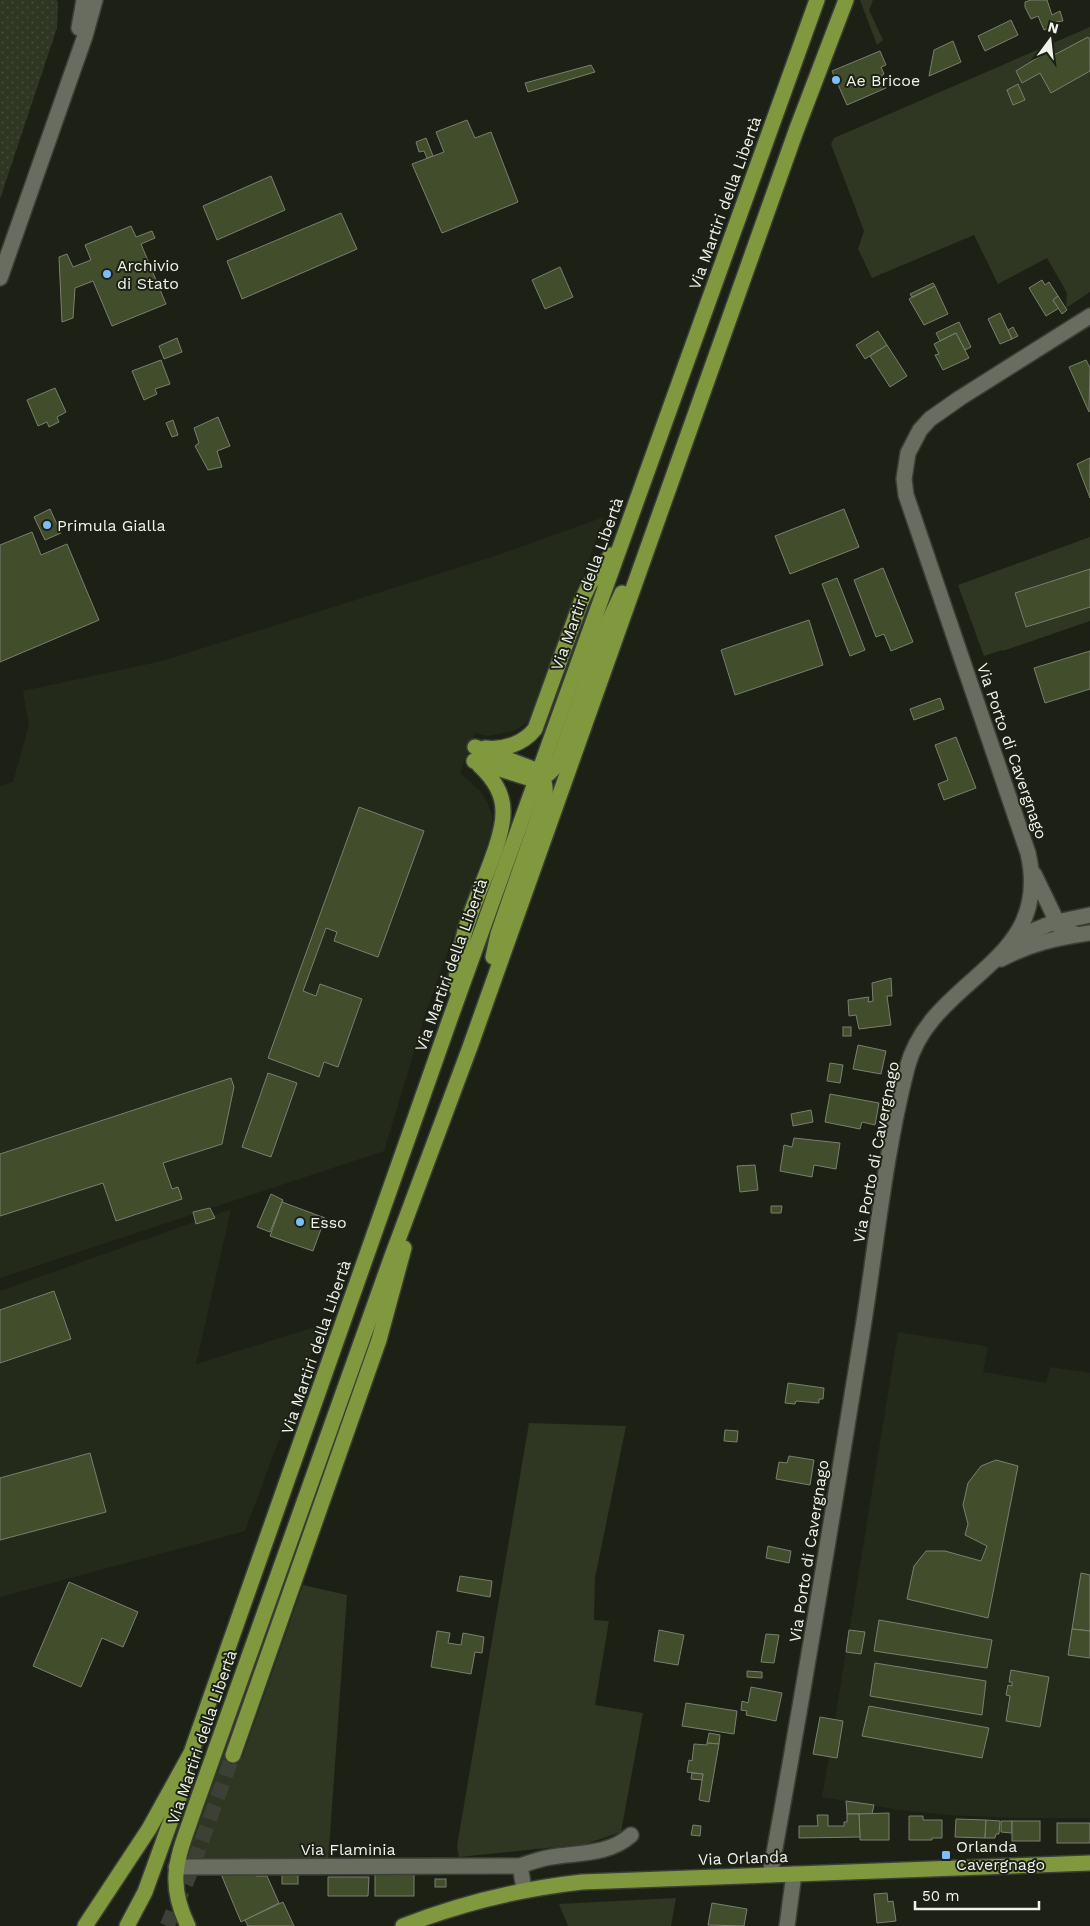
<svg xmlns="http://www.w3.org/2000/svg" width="1090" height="1926" font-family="'Work Sans',sans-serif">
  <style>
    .built { fill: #242a19 }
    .grass { fill: #2f3622 }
    .park { fill: url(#park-dots) }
    .building { fill: #424d2b; stroke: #7a7f71 }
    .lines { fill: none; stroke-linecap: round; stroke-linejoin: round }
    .primary-tunnel { stroke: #3d4035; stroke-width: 15; stroke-dasharray: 15 8; stroke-linecap: butt }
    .street-casing { stroke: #3a3e36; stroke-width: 18 }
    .primary-casing { stroke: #3a3e36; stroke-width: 18 }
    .street { stroke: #686d5f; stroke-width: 15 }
    .primary { stroke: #81993e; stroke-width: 15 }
    .poi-dot { fill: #7dbef9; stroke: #1d2115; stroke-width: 2 }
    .labels { text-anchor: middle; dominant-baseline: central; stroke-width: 4; stroke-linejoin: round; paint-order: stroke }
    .poi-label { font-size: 16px; fill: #f0f3eb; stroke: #1d2115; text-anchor: start }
    .street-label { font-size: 16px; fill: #f0f3eb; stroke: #1d2115 }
  </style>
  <defs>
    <pattern id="park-dots" width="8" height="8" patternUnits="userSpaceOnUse" patternTransform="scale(1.25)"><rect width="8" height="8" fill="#2f3622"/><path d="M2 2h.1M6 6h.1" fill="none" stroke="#434a38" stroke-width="1.8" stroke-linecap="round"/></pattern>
  </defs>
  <rect width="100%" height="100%" fill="#1d2115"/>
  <g class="built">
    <polygon points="604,517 534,714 526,723 514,731 488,736 475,733 460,773 481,792 488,803 492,816 492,830 426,1012 384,1151 0,1278 0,786 13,782 29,725 23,691 162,661 501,554"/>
    <polygon points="231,1209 196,1364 322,1325 245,1531 0,1597 0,1291"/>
    <polygon points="898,1332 984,1346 988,1348 983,1372 1046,1383 1050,1367 1090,1373 1090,1818 1014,1818 948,1815 900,1810 822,1797 829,1757 813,1754 820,1717 835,1719"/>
  </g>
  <g class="grass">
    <polygon points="860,0 873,0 869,10 883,40 877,45"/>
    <polygon points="1090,27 1090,292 1066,308 1067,293 1047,258 998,284 974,235 872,278 858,249 864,231 831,144 834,138"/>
    <polygon points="1090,537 1090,621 1003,651 1002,650 984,656 958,585"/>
    <polygon points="529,1423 626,1426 595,1578 594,1620 609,1621 595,1705 643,1713 621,1832 586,1844 459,1857 457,1846"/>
    <polygon points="303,1585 347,1595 328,1863 204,1862 190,1858 188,1854 224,1753 242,1758"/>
    <polygon points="676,1898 671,1926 568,1926 559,1904"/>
  </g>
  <polygon class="park" points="0,0 57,0 58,3 57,28 0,199"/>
  <g class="building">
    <polygon points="1031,0 1047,0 1052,15 1060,11 1063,21 1056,22 1056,25 1044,30 1038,16 1031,19 1025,7 1025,2"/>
    <polygon points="1011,20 1018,35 985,51 978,36"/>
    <polygon points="1088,37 1090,40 1090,71 1051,93 1040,73 1022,83 1016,71 1050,50 1054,55"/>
    <polygon points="953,41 961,62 929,76 934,50"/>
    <polygon points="880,51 886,65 881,67 884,74 881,76 886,88 847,105 832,71"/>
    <polygon points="591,65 595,72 528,92 525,83"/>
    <polygon points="1018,84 1025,100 1013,105 1007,90"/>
    <polygon points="467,120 475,138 491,132 518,202 442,233 412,164 444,152 436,132"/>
    <polygon points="426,138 433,156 427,158 424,151 419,152 416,142"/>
    <polygon points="271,176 285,210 217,240 203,206"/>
    <polygon points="341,213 357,249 242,299 227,261"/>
    <polygon points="131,226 136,237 152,231 155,238 141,244 166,304 112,326 93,281 75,288 73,318 62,322 59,257 67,254 73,267 91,260 85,245"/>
    <polygon points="560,267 573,297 545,309 532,280"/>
    <polygon points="1042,280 1045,285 1049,282 1058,296 1053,300 1059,308 1046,316 1029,288"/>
    <polygon points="933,283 935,286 912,297 910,294"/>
    <polygon points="935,286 948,314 924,325 909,299"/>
    <polygon points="1058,296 1067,310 1062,314 1053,300"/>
    <polygon points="1000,313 1012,339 1000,344 988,319"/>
    <polygon points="959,322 971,347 965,350 956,333 940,341 936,333"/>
    <polygon points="1013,327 1018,336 1012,339 1008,330"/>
    <polygon points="878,331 887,345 865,359 856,345"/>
    <polygon points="956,333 969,358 943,370 935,355 939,354 934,344"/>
    <polygon points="177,338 182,352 164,359 159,346"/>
    <polygon points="887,345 907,376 890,387 870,356"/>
    <polygon points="161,360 170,384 155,389 157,394 144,400 132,371"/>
    <polygon points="1086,360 1090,368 1089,412 1069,367"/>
    <polygon points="55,388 66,412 57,417 59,422 49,427 47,422 38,426 27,400"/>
    <polygon points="218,417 230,446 217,451 222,467 208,470 195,446 199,443 194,428"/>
    <polygon points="173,420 178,435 172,437 166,423"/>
    <polygon points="1090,458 1090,498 1077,464"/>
    <polygon points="50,509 61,533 45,540 34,517"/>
    <polygon points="844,509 859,547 790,574 775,536"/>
    <polygon points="32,532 41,555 67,544 99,620 0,662 0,545"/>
    <polygon points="883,568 913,642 891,651 884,634 876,637 854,580"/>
    <polygon points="1090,569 1090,607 1026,627 1015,593"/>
    <polygon points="837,578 865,650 850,656 822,584"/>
    <polygon points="809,620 823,665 735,695 721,650"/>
    <polygon points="1090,651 1090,689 1045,703 1034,668"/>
    <polygon points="940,698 944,709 914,720 910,709"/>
    <polygon points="956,737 976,788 944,800 938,784 948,780 935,745"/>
    <polygon points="359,807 424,831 378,957 334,941 337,932 326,928 303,991 316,996 320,984 362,999 338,1067 324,1062 319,1077 268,1058"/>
    <polygon points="891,978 892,996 887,996 891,1025 859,1029 856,1015 849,1016 848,1000 869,997 868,1002 873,1001 872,983"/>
    <rect x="843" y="1027" width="8" height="9"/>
    <polygon points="858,1045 886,1051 881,1074 853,1069"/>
    <polygon points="830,1063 843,1065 840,1083 827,1081"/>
    <polygon points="268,1073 297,1083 271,1157 242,1147"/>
    <polygon points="231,1078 234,1087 222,1144 163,1163 172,1189 178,1187 182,1199 116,1221 103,1183 0,1216 0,1154"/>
    <polygon points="830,1094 879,1103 875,1125 862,1122 860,1129 825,1122"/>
    <polygon points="811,1110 813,1122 793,1126 791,1114"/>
    <polygon points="794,1138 840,1143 836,1169 814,1165 812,1177 780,1171 784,1145 792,1147"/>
    <polygon points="755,1165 758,1190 740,1192 737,1166"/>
    <polygon points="271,1194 283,1200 270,1232 257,1227"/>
    <polygon points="282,1202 325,1218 313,1251 270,1236"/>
    <polygon points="771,1206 782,1206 781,1213 771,1213"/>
    <polygon points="210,1208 215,1218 196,1224 193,1212"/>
    <polygon points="54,1291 71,1339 0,1363 0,1310"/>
    <polygon points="788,1383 824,1388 823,1399 819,1399 819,1403 796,1401 795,1404 785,1403"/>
    <polygon points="725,1430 738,1431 737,1442 724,1441"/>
    <polygon points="90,1453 106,1512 0,1540 0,1478"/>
    <polygon points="789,1456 814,1460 810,1485 776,1479 779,1462 787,1463"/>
    <polygon points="996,1460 1018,1466 988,1618 907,1599 914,1566 926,1551 945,1551 981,1561 987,1546 965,1535 968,1524 963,1505 968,1483 981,1466"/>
    <polygon points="768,1546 791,1551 789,1563 766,1558"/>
    <polygon points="1081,1573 1090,1575 1090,1631 1072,1629"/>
    <polygon points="460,1576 492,1581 490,1597 457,1591"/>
    <polygon points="69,1582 138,1612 123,1647 102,1638 81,1687 33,1666"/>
    <polygon points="879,1620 992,1640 987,1668 874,1651"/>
    <polygon points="1072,1629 1090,1631 1090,1658 1068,1655"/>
    <polygon points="659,1630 684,1635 678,1665 654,1661"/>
    <polygon points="849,1630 865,1632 861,1654 846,1652"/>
    <polygon points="437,1631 450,1633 448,1643 461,1645 463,1633 484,1637 482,1653 475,1652 471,1674 431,1667"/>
    <polygon points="766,1634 779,1635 774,1663 761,1662"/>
    <polygon points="875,1663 986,1681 982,1715 870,1696"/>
    <polygon points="1011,1670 1049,1677 1040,1727 1006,1721 1010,1696 1006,1695 1008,1685 1012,1686 1012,1682 1009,1682"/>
    <polygon points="747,1671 762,1672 762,1678 747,1677"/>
    <polygon points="751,1687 782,1693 776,1721 746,1715 747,1711 741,1710 742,1701 748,1703"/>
    <polygon points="686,1703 737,1711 734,1734 682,1726"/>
    <polygon points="869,1706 989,1728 982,1758 862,1736"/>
    <polygon points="820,1717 843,1721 837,1758 813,1754"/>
    <polygon points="709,1733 720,1735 719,1744 707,1743"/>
    <polygon points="707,1743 719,1744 709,1802 699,1800 703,1774 687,1772 689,1760 692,1761 694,1744 707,1745"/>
    <polygon points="692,1773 703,1774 702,1780 691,1779"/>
    <polygon points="846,1801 874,1805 872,1814 847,1814"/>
    <polygon points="889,1813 889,1840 860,1840 859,1814"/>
    <polygon points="847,1814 859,1814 860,1837 799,1838 799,1826 818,1826 817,1815 828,1815 828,1826 844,1826 844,1822 847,1822"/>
    <polygon points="909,1816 923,1816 923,1820 942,1820 942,1838 932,1838 932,1840 909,1840"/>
    <polygon points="956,1819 986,1820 985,1838 955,1837"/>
    <polygon points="986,1820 1000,1821 999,1834 996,1834 995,1838 985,1838"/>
    <polygon points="1001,1821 1012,1821 1012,1833 1001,1832"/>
    <rect x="1012" y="1821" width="28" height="20"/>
    <rect x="1057" y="1823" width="33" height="20"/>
    <polygon points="693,1825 701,1826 700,1836 691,1835"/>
    <polygon points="221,1874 255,1874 256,1876 267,1876 279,1903 241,1922"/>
    <rect x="282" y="1874" width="16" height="10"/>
    <rect x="375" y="1874" width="39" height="22"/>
    <polygon points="328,1877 369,1877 368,1896 328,1896"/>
    <rect x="435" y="1879" width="11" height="8"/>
    <polygon points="887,1893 888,1902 893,1901 896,1921 877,1923 874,1894"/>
    <polygon points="283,1902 294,1926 248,1926 245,1920"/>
    <polygon points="712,1903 747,1909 744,1926 708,1925"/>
  </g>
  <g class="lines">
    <polyline class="primary-tunnel" points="167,1926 189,1876 233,1755"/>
    <defs>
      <g id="street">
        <polyline points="79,28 84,0"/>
        <polyline points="0,278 85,36 95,0"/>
        <polyline points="1034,874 1059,926 1064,930 1076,934"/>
        <polyline points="1015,938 1052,923 1090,915"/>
        <path d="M1001 959C1032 943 1056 938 1090 933"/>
        <path d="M520 1866C528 1863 537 1860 546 1858 575 1852 608 1856 631 1835"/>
        <polyline points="176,1867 520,1866 524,1889"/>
        <path d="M770 1875C803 1697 832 1519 861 1340 876 1249 884 1157 907 1068 931 976 1054 965 1028 853L906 495 904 479 908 453 920 430 930 419 960 398 1090 316"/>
        <polyline points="787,1926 794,1874"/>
      </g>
      <g id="primary">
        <path d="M475 747 536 770C545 778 546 787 545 798L498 934 493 957"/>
        <path d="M485 748C504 750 523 744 535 729L581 602 589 585 611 555"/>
        <path d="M474 761 535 780C547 777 554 771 559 760L608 623 622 593"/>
        <path d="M455 987C458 963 461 939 470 916 479 888 504 839 503 811 503 792 492 777 479 765"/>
        <polyline points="233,1755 379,1340 404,1248"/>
        <polyline points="85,1926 149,1829 191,1753 450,1019 817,0"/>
        <polyline points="127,1926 145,1892 187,1776"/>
        <path d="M188 1926C165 1879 179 1855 194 1810L392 1256 470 1047 796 131 846 0"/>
        <path d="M403 1926C462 1903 519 1889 582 1882L1090 1863"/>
      </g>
    </defs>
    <use href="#street" class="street-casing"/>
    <use href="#primary" class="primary-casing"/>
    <use href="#street" class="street"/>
    <use href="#primary" class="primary"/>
  </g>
  <g class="poi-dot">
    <circle cx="836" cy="80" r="5"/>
    <circle cx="107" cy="274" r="5"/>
    <circle cx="47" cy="525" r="5"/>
    <circle cx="300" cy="1222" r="5"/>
    <rect x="941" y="1850" width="10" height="10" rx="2.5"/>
  </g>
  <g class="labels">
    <g class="poi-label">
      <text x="846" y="80">Ae Bricoe</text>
      <text x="117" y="265">Archivio<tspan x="117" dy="18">di Stato</tspan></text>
      <text x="57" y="525">Primula Gialla</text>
      <text x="310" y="1222">Esso</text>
      <text x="956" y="1846">Orlanda<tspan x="956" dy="18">Cavergnago</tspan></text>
    </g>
    <g class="street-label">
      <text transform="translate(725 203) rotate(-70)">Via Martiri della Libertà</text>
      <text transform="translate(587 584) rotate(-70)">Via Martiri della Libertà</text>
      <text transform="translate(1012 751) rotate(71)">Via Porto di Cavergnago</text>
      <text transform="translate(451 965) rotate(-70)">Via Martiri della Libertà</text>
      <text transform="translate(876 1152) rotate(-79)">Via Porto di Cavergnago</text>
      <text transform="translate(316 1347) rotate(-71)">Via Martiri della Libertà</text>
      <text transform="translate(809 1551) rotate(-81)">Via Porto di Cavergnago</text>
      <text transform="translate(202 1737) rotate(-71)">Via Martiri della Libertà</text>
      <text x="348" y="1849">Via Flaminia</text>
      <text transform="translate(743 1858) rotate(-2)">Via Orlanda</text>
    </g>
  </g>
  <g transform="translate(1050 40) rotate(15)" stroke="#1d2115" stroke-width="4" paint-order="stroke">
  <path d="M0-4L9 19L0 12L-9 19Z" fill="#f0f3eb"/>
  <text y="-8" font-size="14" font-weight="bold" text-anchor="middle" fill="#f0f3eb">N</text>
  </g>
  <path d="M915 1901v8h124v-8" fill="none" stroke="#f0f3eb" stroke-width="2.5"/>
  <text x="922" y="1901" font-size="15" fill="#f0f3eb" stroke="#1d2115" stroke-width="4" paint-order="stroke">50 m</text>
</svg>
